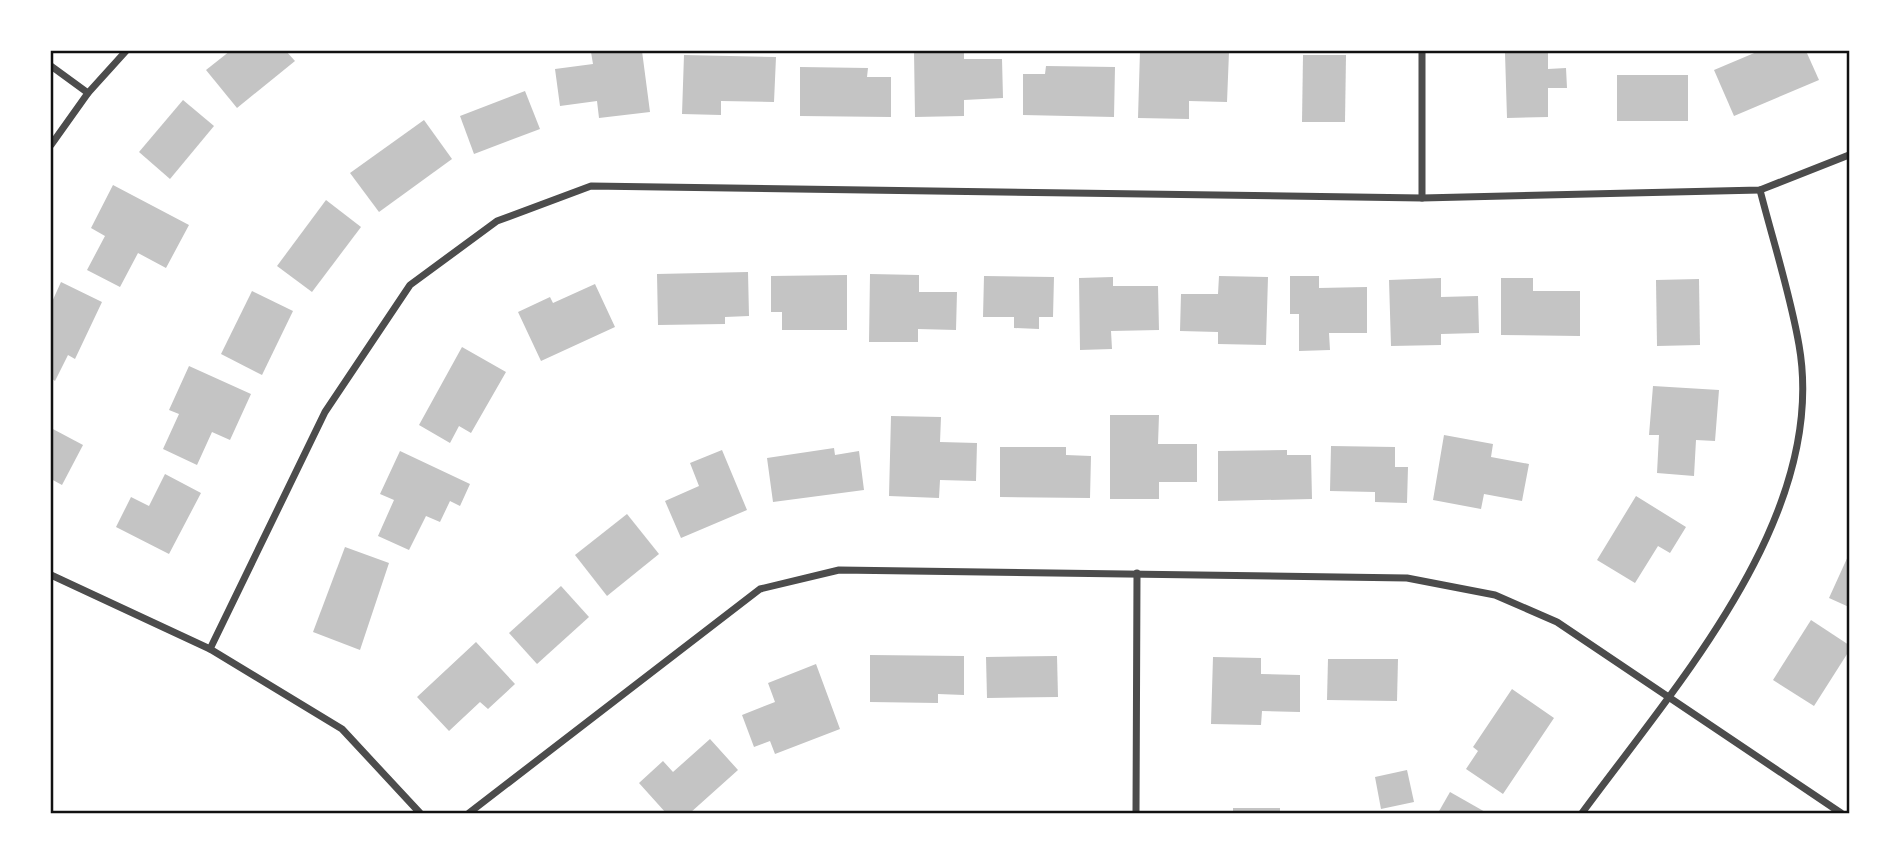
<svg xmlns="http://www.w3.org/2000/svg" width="1900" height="864" font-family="'Exo 2',sans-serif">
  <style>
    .building { fill: #c4c4c4 }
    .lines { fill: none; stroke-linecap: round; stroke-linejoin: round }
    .minor { stroke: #4c4c4c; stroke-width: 7 }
    .neatline { fill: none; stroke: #111; stroke-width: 2.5 }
  </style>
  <rect width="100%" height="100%" fill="#fff"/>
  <g class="building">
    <polygon points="230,51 286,51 295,61 237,108 206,70"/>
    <polygon points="642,51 650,112 599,118 597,101 560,106 555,69 593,64 591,52"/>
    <polygon points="914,51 964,51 964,59 1002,59 1003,98 964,100 964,116 915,117"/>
    <polygon points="1140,51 1229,52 1227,102 1189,101 1189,119 1138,118"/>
    <polygon points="1759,51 1806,51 1819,80 1734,116 1714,70"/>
    <polygon points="1548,52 1548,69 1566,68 1567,88 1548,88 1548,117 1507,118 1505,53"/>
    <polygon points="684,55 776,57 774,102 721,101 721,115 682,114"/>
    <polygon points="1303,55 1346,55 1345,122 1302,122"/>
    <polygon points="1046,66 1115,67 1114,117 1023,115 1023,74 1045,74"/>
    <polygon points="800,67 868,68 867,77 891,77 891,117 800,116"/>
    <rect x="1617" y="75" width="71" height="46"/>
    <polygon points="525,91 540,129 474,154 460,116"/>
    <polygon points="183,100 214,126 170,179 139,152"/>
    <polygon points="424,120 452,159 379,212 350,173"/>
    <polygon points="113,185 189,225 166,268 138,253 120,287 87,270 105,236 91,228"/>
    <polygon points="326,200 361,227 312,292 277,266"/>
    <polygon points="748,272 749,316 725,317 725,324 658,325 657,274"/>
    <polygon points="870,274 919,275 919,292 957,292 956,330 918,329 918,342 869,342"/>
    <polygon points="847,275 847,330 782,330 782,312 771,312 771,276"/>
    <polygon points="984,276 1054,277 1053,317 1039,317 1039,329 1014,328 1014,317 983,317"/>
    <polygon points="1219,276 1268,277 1266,345 1218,344 1218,332 1180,331 1181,294 1218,294"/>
    <polygon points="1290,276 1319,276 1319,288 1367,287 1367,333 1329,333 1330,350 1299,351 1299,314 1290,314"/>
    <polygon points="1113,277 1113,286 1158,286 1159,330 1111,331 1112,349 1080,350 1079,278"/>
    <polygon points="1441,278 1441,297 1478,296 1479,333 1441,334 1441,345 1391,346 1389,280"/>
    <polygon points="1501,278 1533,278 1533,291 1580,291 1580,336 1501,335"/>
    <polygon points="1699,279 1700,345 1657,346 1656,280"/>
    <polygon points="61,282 102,302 75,359 68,355 55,381 51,378 51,304"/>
    <polygon points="595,284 615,327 541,361 518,312 550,297 553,303"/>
    <polygon points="252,291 293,311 262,375 221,354"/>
    <polygon points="462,347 506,372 471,433 459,426 450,443 419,425"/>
    <polygon points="189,366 251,394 230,440 212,432 197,465 163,449 179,414 169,410"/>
    <polygon points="1653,386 1719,390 1715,441 1696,440 1694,476 1657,473 1659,435 1649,435"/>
    <polygon points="1110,415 1159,415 1158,444 1197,444 1197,482 1159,482 1159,499 1110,499"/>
    <polygon points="891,416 941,417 940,442 977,443 976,481 940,480 939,498 889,496"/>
    <polygon points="51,428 83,445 62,485 51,479"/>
    <polygon points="1444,435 1493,444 1491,457 1529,464 1522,501 1484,494 1481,509 1433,500"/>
    <polygon points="1331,446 1395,447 1395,467 1408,467 1407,503 1375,502 1375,492 1330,491"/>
    <polygon points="1000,447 1066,447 1066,455 1091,456 1090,498 1000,497"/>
    <polygon points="834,448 835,455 859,451 864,490 773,502 767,458"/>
    <polygon points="722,450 747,510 681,538 665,501 699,486 690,463"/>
    <polygon points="1287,450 1287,455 1311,455 1312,499 1218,501 1218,451"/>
    <polygon points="400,451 470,484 460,506 450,501 440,522 426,516 409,550 378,536 394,500 380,494"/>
    <polygon points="165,474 201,493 169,554 116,527 131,497 149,506"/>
    <polygon points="1636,496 1686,527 1670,553 1658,546 1635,583 1597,560"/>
    <polygon points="627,514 659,554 607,596 575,555"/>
    <polygon points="345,547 389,563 360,650 313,632"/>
    <polygon points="1849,554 1849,607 1829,598"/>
    <polygon points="561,586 589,617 537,664 509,633"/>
    <polygon points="1811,620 1849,645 1849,651 1814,706 1773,680"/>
    <polygon points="476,642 515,684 488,709 480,702 449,731 417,697"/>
    <polygon points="870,655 964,656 964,695 938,694 938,703 870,702"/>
    <polygon points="1057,656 1058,697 987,698 986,657"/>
    <polygon points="1213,657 1261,658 1261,674 1300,675 1300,712 1262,711 1261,725 1211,724"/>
    <polygon points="1328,659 1398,659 1397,701 1327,700"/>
    <polygon points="816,664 840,729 775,754 770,741 754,747 742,715 775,702 768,683"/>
    <polygon points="1512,689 1554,718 1503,794 1466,769 1478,751 1473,747"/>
    <polygon points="710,739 738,770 690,813 666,813 639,783 663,761 673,772"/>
    <polygon points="1407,770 1414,802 1381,809 1375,777"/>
    <polygon points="1450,792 1487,813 1438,813"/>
    <rect x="1233" y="808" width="47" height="5"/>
  </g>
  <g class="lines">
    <g class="minor">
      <polyline points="51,66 88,93"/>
      <polyline points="51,145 88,93 126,51"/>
      <polyline points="1422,198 1422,51"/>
      <polyline points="51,575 210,649 342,729 420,813"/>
      <polyline points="210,649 325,412 410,285 497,221 591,186 1422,198 1760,190 1849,155"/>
      <polyline points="469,813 760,589 839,570 1407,578 1495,595 1557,622 1841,813"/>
      <polyline points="1136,813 1137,573"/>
      <path d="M1582 813C1676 685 1829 515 1799 345 1790 293 1773 241 1760 190"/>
    </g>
  </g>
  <rect width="1900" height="864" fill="none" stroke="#ffffff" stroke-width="105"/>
  <rect x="52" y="52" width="1796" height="760" class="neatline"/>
</svg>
